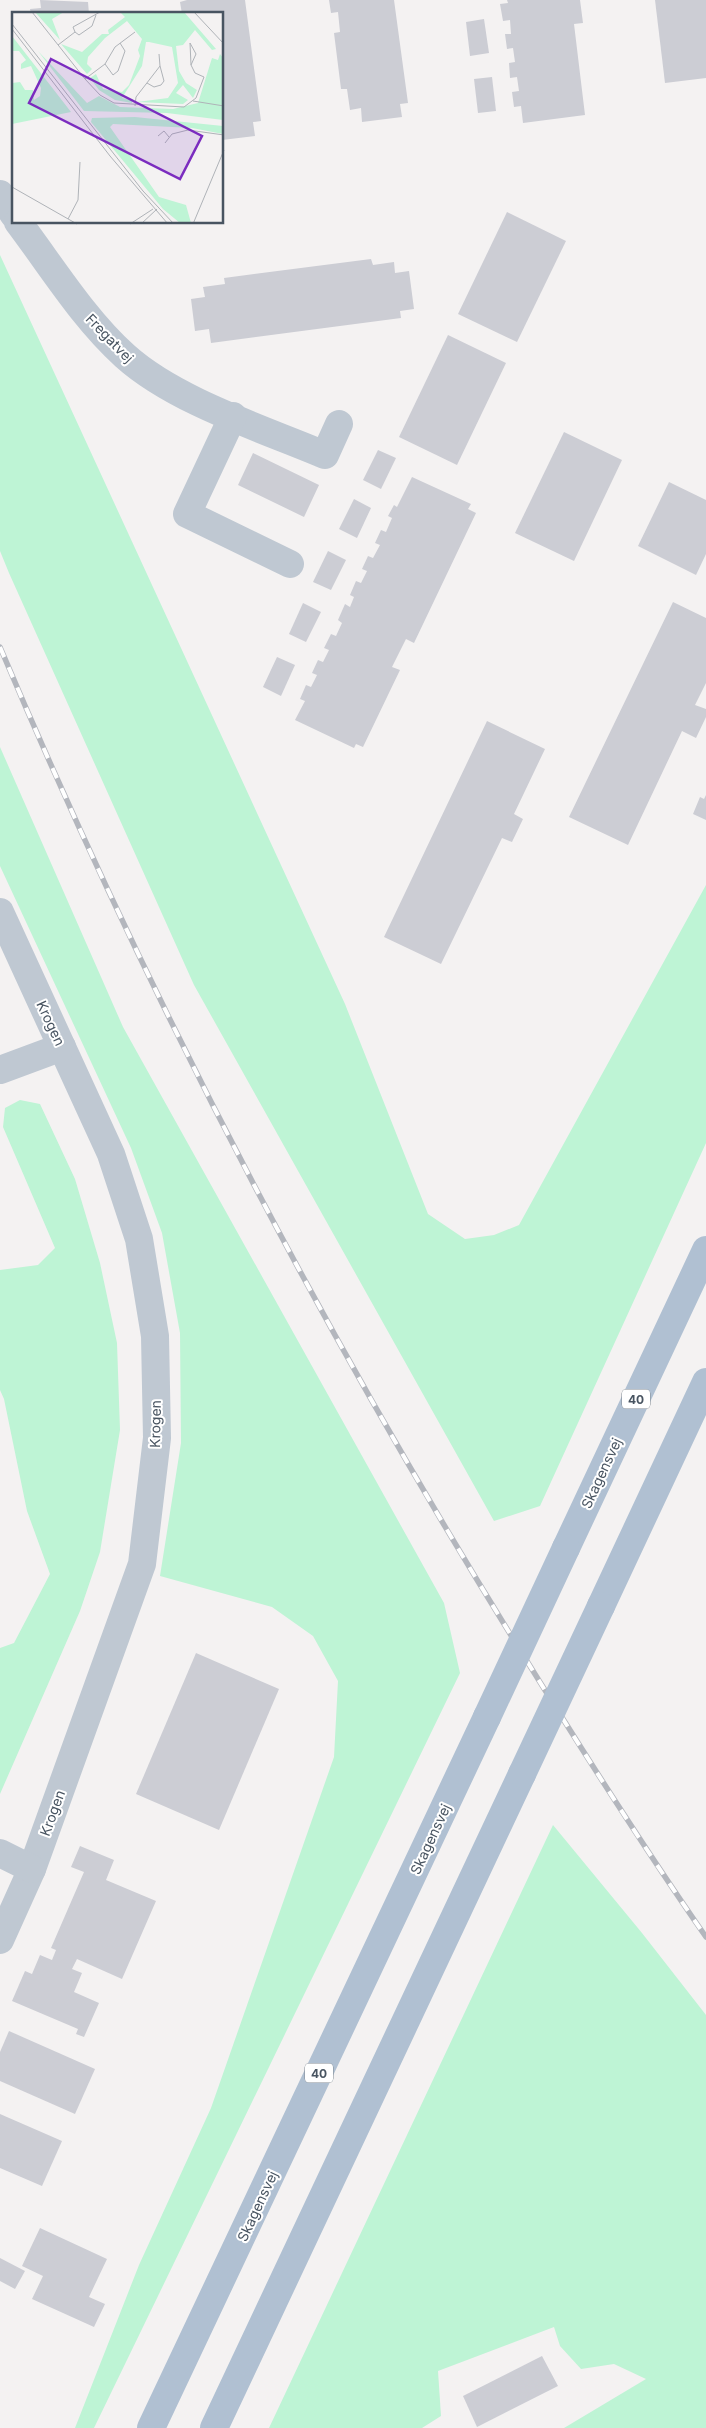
<svg xmlns="http://www.w3.org/2000/svg" width="706" height="2428" font-family="Inter,sans-serif">
  <style>
    .green { fill: #bef4d5 }
    .building { fill: #cccdd4 }
    .lines { fill: none; stroke-linecap: round; stroke-linejoin: round }
    .minor { stroke: #bfc8d2; stroke-width: 28 }
    .major { stroke: #b0c0d2; stroke-width: 28 }
    .rail-casing { stroke: #b3b6bd; stroke-width: 5.5 }
    .rail { stroke: #fff; stroke-width: 4; stroke-dasharray: 11; stroke-linecap: butt }
    .major-bridge { stroke: #b0c0d2; stroke-width: 28 }
    .labels { text-anchor: middle; dominant-baseline: central; stroke-width: 4; stroke-linejoin: round; paint-order: stroke }
    .shield { fill: #fff; stroke: #7f8790; stroke-width: 1 }
    .shield-label { font-size: 12px; font-weight: bold; fill: #485461 }
    .street-label { font-size: 14px; fill: #485461; stroke: #fff }
    .inset-road { fill: none; stroke: #afb3b8; stroke-width: 1 }
    .view { fill: #7b2cbf; fill-opacity: 0.15; stroke: #7b2cbf; stroke-width: 2.5 }
    .inset-edge { fill: none; stroke: #485461; stroke-width: 2.5 }
  </style>
  <rect width="100%" height="100%" fill="#f4f2f2"/>
  <g class="green">
    <polygon points="0,255 345,1004 428,1214 465,1239 494,1235 519,1225 706,885 706,1143 540,1506 494,1521 194,985 9,573 0,551"/>
    <polygon points="0,747 123,1027 444,1603 460,1673 94,2428 75,2428 139,2265 211,2108 334,1757 338,1681 313,1636 272,1607 160,1576 181,1443 180,1333 162,1233 131,1148 0,866"/>
    <polygon points="20,1100 40,1104 75,1179 100,1263 117,1343 120,1430 100,1552 80,1611 0,1794 0,1648 14,1643 50,1574 27,1511 4,1399 0,1390 0,1270 38,1265 55,1248 3,1127 5,1108"/>
    <polygon points="553,1825 642,1933 706,2015 706,2428 564,2428 646,2379 614,2364 581,2369 560,2346 554,2327 438,2371 441,2416 422,2428 269,2428"/>
  </g>
  <g class="building">
    <polygon points="40,0 88,2 89,14 31,14 30,9 41,8"/>
    <polygon points="187,0 245,0 261,121 253,122 255,136 222,140 222,14 182,14 180,2"/>
    <polygon points="329,0 394,0 408,103 400,104 402,117 362,122 361,108 350,110 347,89 341,89 334,33 340,32 338,12 331,13"/>
    <polygon points="507,0 580,0 583,23 574,24 585,115 523,123 521,106 514,107 512,92 519,91 517,77 510,78 509,63 515,62 513,48 507,49 505,34 511,34 510,20 503,21 500,4 508,3"/>
    <polygon points="655,0 706,0 706,78 665,83"/>
    <polygon points="484,19 489,53 470,56 466,22"/>
    <polygon points="492,77 496,111 478,113 474,79"/>
    <polygon points="507,212 566,241 517,342 458,314"/>
    <polygon points="371,259 373,265 394,262 395,273 409,271 414,309 400,311 401,318 211,343 209,329 195,331 191,299 205,297 203,287 225,284 224,278"/>
    <polygon points="448,335 506,363 457,465 399,437"/>
    <polygon points="564,432 622,460 574,561 515,533"/>
    <polygon points="378,450 396,458 381,489 363,480"/>
    <polygon points="253,453 319,485 304,517 238,485"/>
    <polygon points="412,477 471,504 468,509 476,513 414,643 406,639 392,667 400,670 363,747 356,744 354,748 295,720 305,701 300,699 306,685 311,687 317,675 312,673 318,660 323,662 329,650 324,648 331,634 336,636 342,623 338,620 345,604 350,607 354,597 350,595 356,581 361,583 367,571 362,569 368,556 373,558 380,545 375,543 381,530 386,532 392,518 388,516 394,505 397,507"/>
    <polygon points="669,482 706,500 706,554 696,575 638,546"/>
    <polygon points="354,499 371,508 357,538 339,529"/>
    <polygon points="328,551 346,560 331,590 313,582"/>
    <polygon points="673,602 706,618 706,683 695,705 706,709 706,717 696,738 682,731 628,845 569,817"/>
    <polygon points="303,603 321,612 306,642 289,634"/>
    <polygon points="277,657 295,665 281,696 263,687"/>
    <polygon points="487,721 545,749 514,814 523,819 512,842 502,838 441,964 384,937"/>
    <polygon points="706,795 706,820 693,814 700,797 704,799"/>
    <polygon points="196,1653 279,1689 219,1830 136,1794"/>
    <polygon points="80,1846 114,1860 106,1880 156,1901 122,1979 77,1959 72,1969 82,1973 74,1992 99,2003 84,2037 76,2034 78,2029 12,2001 25,1971 32,1974 40,1955 52,1960 56,1950 51,1948 84,1872 71,1867"/>
    <polygon points="9,2031 95,2069 75,2114 0,2081 0,2052"/>
    <polygon points="0,2114 62,2141 42,2186 0,2168"/>
    <polygon points="40,2228 107,2259 89,2297 105,2304 94,2327 32,2299 43,2276 22,2266"/>
    <polygon points="0,2258 25,2271 15,2289 0,2281"/>
    <polygon points="542,2356 558,2386 477,2427 463,2396"/>
  </g>
  <g class="lines">
    <g class="minor">
      <polyline points="0,194 14,215"/>
      <path d="M18 222C52 267 83 318 125 356 175 401 261 428 325 455L339 424"/>
      <polyline points="233,416 187,514 290,564"/>
      <polyline points="0,912 111,1154 139,1239 155,1336 157,1438 142,1564 32,1869 0,1940"/>
      <polyline points="0,1070 62,1047"/>
      <polyline points="0,1853 32,1869"/>
    </g>
    <g class="major">
      <polyline points="566,1548 706,1250"/>
      <polyline points="601,1606 706,1382"/>
      <polyline points="151,2428 487,1717"/>
      <polyline points="214,2428 522,1774"/>
    </g>
    <defs>
      <path id="rail" d="M0 647C146 993 319 1326 517 1645 578 1744 640 1842 706 1937"/>
    </defs>
    <use href="#rail" class="rail-casing"/>
    <use href="#rail" class="rail"/>
    <g class="major-bridge">
      <polyline points="487,1717 566,1548"/>
      <polyline points="522,1774 601,1606"/>
    </g>
  </g>
  <g class="labels">
    <g class="shield">
      <rect x="622" y="1389.5" width="28" height="19" rx="4"/>
      <rect x="305" y="2063.5" width="28" height="19" rx="4"/>
    </g>
    <g class="shield-label">
      <text x="636" y="1399">40</text>
      <text x="319" y="2073">40</text>
    </g>
    <g class="street-label">
      <text transform="translate(110 338) rotate(46)">Fregatvej</text>
      <text transform="translate(51 1023) rotate(65)">Krogen</text>
      <text transform="translate(155 1424) rotate(-89)">Krogen</text>
      <text transform="translate(601 1473) rotate(-65)">Skagensvej</text>
      <text transform="translate(52 1813) rotate(-70)">Krogen</text>
      <text transform="translate(430 1839) rotate(-65)">Skagensvej</text>
      <text transform="translate(257 2206) rotate(-65)">Skagensvej</text>
    </g>
  </g>
  <g transform="translate(12 12)">
    <rect width="211" height="211" fill="#f4f2f2"/>
    <path d="M23 0H52L40 7 48 28ZM108 0H172L204 37 200 38 183 18 171 33 164 34 167 59 174 71 185 78 181 86 171 73 164 81 176 88 171 92 125 90 156 86 166 71 160 35 137 30H134L130 54 110 86 120 88V91L103 88 87 78 78 66 84 62 91 77 110 80 117 73 128 44 126 38 130 27 115 9 93 26 76 45 75 52 80 57 75 62 49 32 70 40 90 22H97L96 18 113 5ZM0 24 59 100 0 112V71L8 70 13 78H21L22 88 28 84 29 76 19 54 9 57V52L14 48 7 39H0ZM26 39 75 91 87 84 108 95 161 97 186 91 200 46 206 48 208 42 211 46V108L155 101 72 99ZM123 105 211 114V122L180 116 101 112 98 115 147 185 174 193 179 211H168L151 197 79 110 80 106Z" fill="#bef4d5"/>
    <path class="inset-road" d="M20 0 73 67 88 83 102 91 172 95 184 86 192 65 183 61 179 53 178 31 184 42 179 53M182 0 212 32M0 12 131 179 162 212M0 17 98 144 156 212M63 20 67 23 80 14 84 3M46 33 63 20 61 15 88 0M93 52 101 63 106 59 113 39 108 31M73 67 93 52 103 35 123 20M135 71 142 75 149 73 152 69 148 54M181 89 212 94M123 94 124 85 148 54 147 42M146 124 152 119 157 125M153 131 160 122 176 118 212 123M0 175 65 212M56 207 66 188 68 150M118 212 141 197M129 212 145 197M181 212 212 138"/>
    <path class="view" d="M39 47 190 124 168 167 17 91Z"/>
    <rect width="211" height="211" class="inset-edge"/>
  </g>
</svg>
